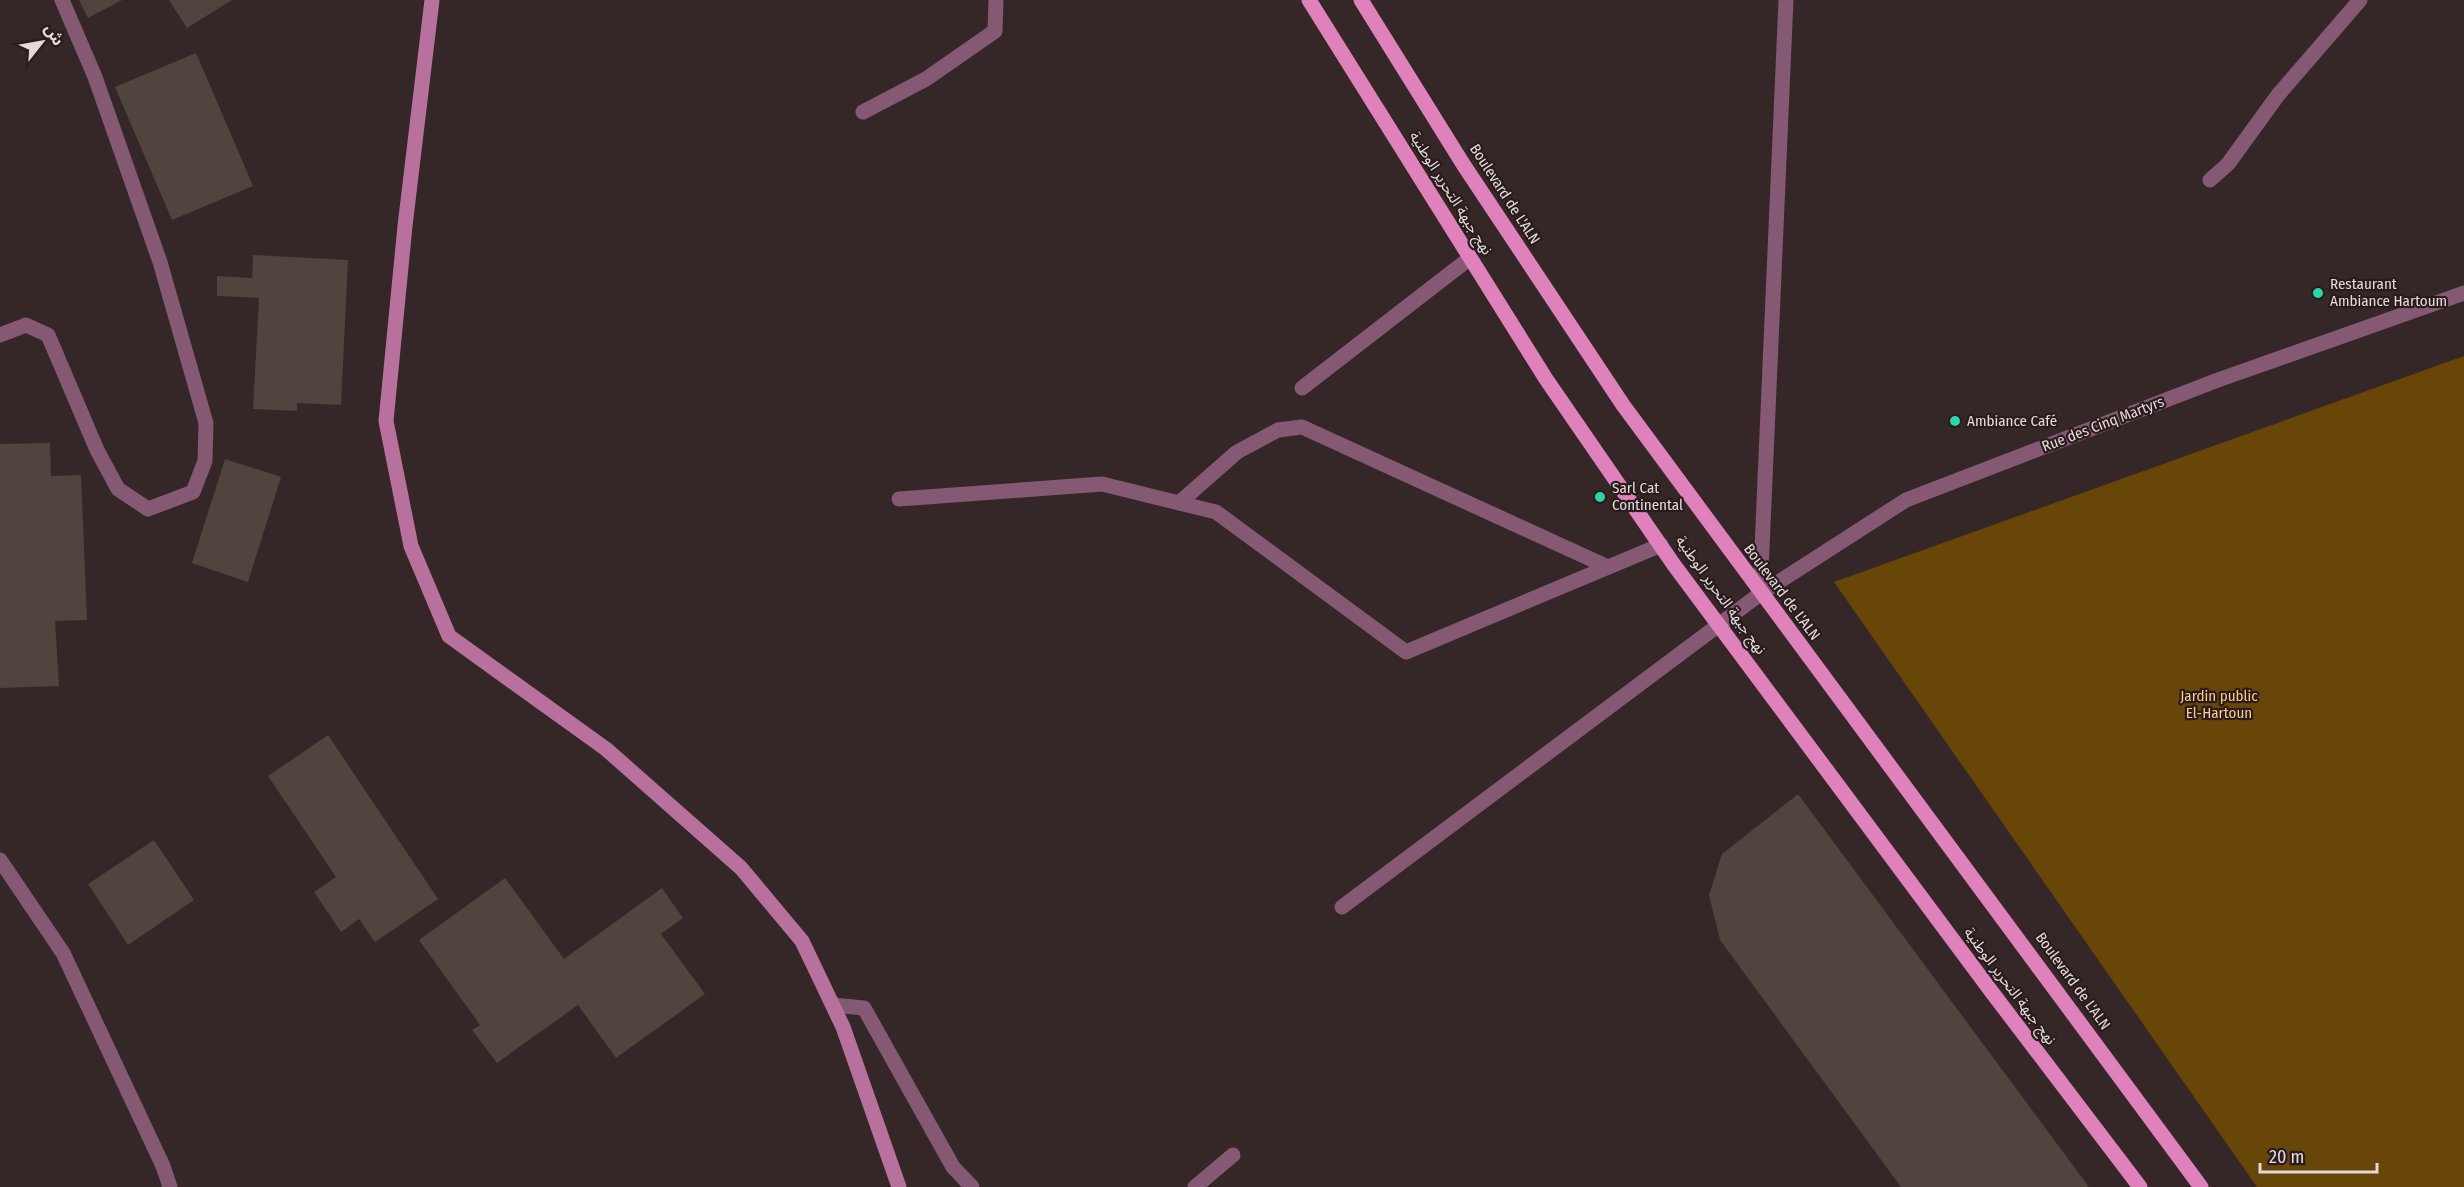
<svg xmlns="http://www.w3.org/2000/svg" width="2464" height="1187" font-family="'Fira Sans Condensed','Noto Sans Arabic',sans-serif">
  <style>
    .green { fill: #674607 }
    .building { fill: #51433d }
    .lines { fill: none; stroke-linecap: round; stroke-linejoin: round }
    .minor { stroke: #855873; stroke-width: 15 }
    .secondary { stroke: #b8709d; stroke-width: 15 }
    .primary { stroke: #df82bc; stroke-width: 15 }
    .poi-dot { fill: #2dd5ab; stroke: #2a1c1d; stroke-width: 2 }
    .labels { text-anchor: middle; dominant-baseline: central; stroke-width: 4.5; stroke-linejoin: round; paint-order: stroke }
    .street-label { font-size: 15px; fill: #e4dadb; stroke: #2a1c1d }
    .poi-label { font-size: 15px; fill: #e4dadb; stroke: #2a1c1d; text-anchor: start }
    .park-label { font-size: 15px; fill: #fbcc87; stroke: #2a1c1d }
  </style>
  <rect width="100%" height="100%" fill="#352627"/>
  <polygon class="green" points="2464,356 2464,1187 2257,1187 1834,582"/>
  <g class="building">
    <polygon points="79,0 122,0 88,18"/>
    <polygon points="169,0 232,0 187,28"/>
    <polygon points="196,53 253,186 172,220 115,87"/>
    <polygon points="253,255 348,260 341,405 297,403 297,411 253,409 259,298 217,296 217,276 252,278"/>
    <polygon points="50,443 51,476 81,475 87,620 55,621 59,686 0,688 0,444"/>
    <polygon points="225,459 281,477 248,582 192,563"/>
    <polygon points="328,735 438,899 375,942 359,919 341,932 314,892 336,877 268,776"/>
    <polygon points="1798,794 2089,1187 1901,1187 1720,940 1709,895 1722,854"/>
    <polygon points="154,840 194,900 128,945 88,884"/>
    <polygon points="505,878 564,959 662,888 683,918 661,934 705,994 616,1058 578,1005 497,1063 472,1030 480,1025 419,940"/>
  </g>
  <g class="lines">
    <g class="minor">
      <polyline points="863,112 926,79 995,31 996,0"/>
      <polyline points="2210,180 2228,164 2278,95 2360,0"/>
      <polyline points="0,335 26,325 48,335 97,450 118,489 148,509 193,492 205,461 206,423 160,262 95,77 62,0"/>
      <polyline points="1302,388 1470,258"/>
      <polyline points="899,499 1102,484 1216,512 1406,652 1661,545"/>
      <polyline points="1179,503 1237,452 1278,430 1302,427 1608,567"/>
      <polyline points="1760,594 1906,500 2218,380 2464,293"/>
      <polyline points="0,860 63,953 163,1166 170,1187"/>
      <polyline points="1342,907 1760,594 1786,0"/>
      <polyline points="833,1005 864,1008 953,1167 972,1187"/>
      <polyline points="1195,1187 1233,1155"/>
    </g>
    <polyline class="secondary" points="432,0 405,226 386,421 411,546 449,636 606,749 741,868 802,941 843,1027 899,1187"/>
    <g class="primary">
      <polyline points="1309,0 1546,379 1674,565 1991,991 2140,1187"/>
      <polyline points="1361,0 1463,164 1623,405 2201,1187"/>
    </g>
  </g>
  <g class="poi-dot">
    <circle cx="2318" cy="293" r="6"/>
    <circle cx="1955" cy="421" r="6"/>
    <circle cx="1600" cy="497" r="6"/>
  </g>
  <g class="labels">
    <g class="street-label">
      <text transform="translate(1451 193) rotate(58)">نهج جبهة التحرير الوطنية</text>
      <text transform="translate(1505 194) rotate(57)">Boulevard de L'ALN</text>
      <text transform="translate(2103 424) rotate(-21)">Rue des Cinq Martyrs</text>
      <text transform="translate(1782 592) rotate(53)">Boulevard de L'ALN</text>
      <text transform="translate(1721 595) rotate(54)">نهج جبهة التحرير الوطنية</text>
      <text transform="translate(2073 981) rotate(54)">Boulevard de L'ALN</text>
      <text transform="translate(2010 986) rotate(53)">نهج جبهة التحرير الوطنية</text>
    </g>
    <g class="poi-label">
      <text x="2330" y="284">Restaurant<tspan x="2330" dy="17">Ambiance Hartoum</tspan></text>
      <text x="1967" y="421">Ambiance Café</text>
      <text x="1612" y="488">Sarl Cat<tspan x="1612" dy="17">Continental</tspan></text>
    </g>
    <g class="park-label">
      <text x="2219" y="696">Jardin public<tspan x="2219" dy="17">El-Hartoun</tspan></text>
    </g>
  </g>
  <g transform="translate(42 42) rotate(59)" stroke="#2a1c1d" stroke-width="4.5" paint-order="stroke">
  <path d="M0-4.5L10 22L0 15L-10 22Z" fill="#e4dadb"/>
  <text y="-9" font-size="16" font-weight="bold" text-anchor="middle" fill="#e4dadb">ش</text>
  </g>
  <path d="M2260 1163v9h117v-9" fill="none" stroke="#e4dadb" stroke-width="3"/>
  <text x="2269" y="1163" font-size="18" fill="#e4dadb" stroke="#2a1c1d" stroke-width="4.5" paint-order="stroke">20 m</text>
</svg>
